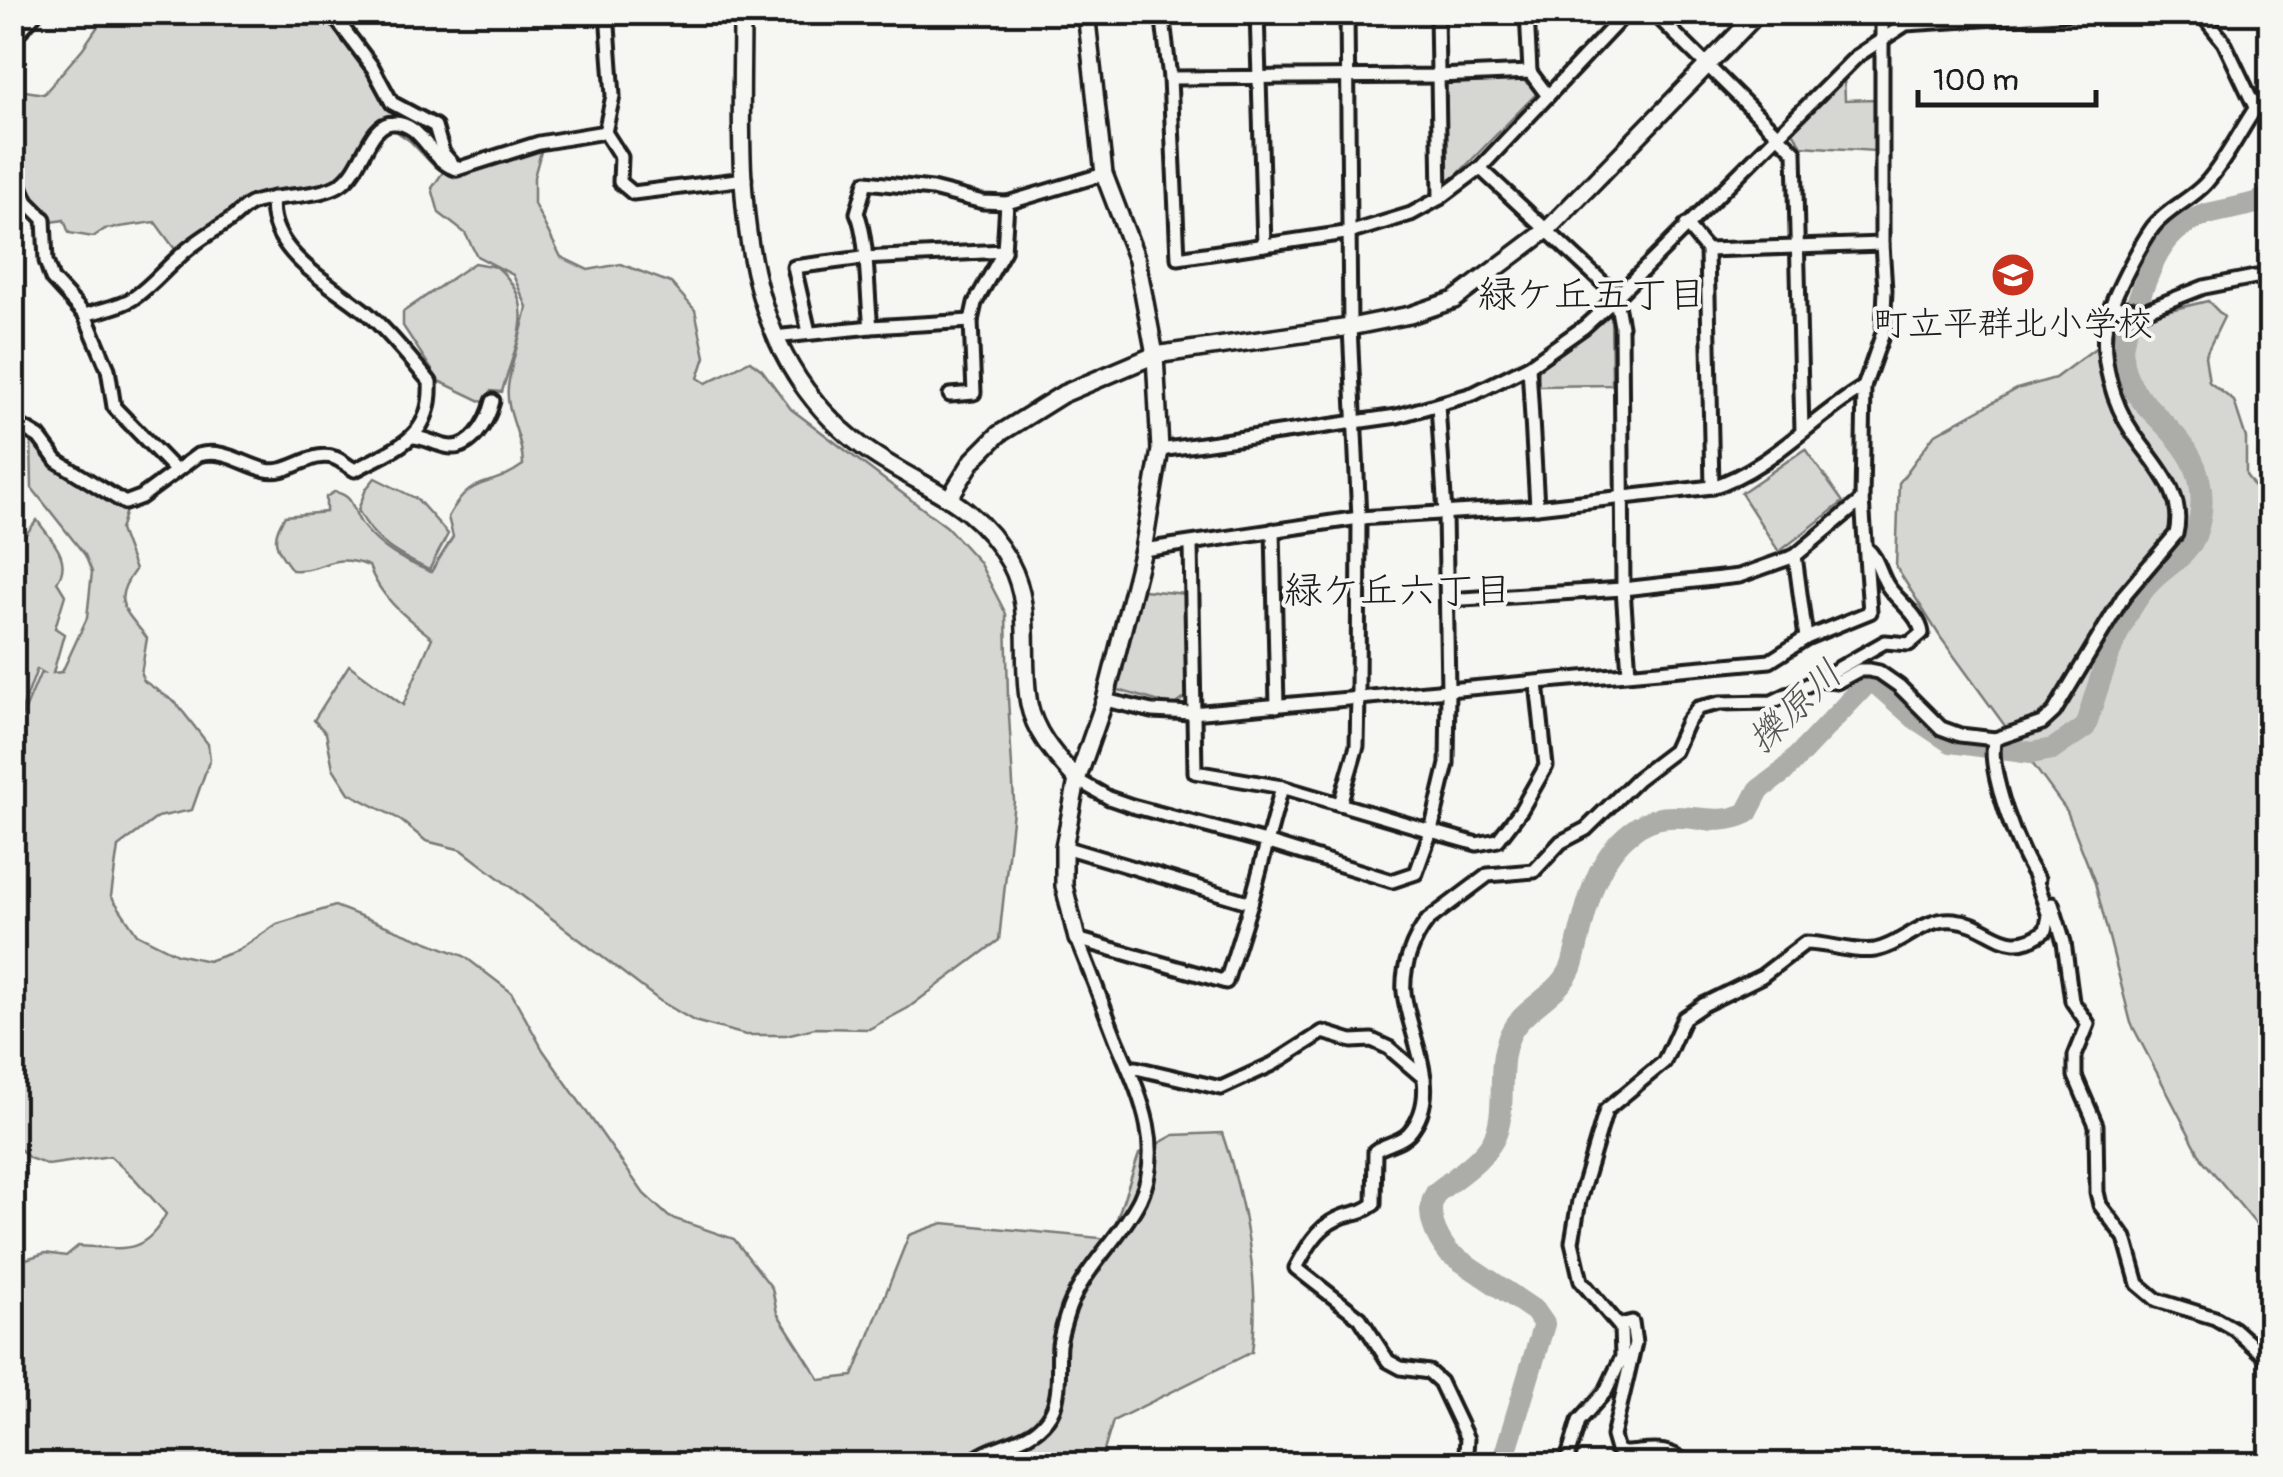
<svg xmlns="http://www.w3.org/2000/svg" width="2283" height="1477" font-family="Pangolin,'Klee One',sans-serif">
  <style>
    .green { fill: #d6d6d2; stroke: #797977; stroke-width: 2.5 }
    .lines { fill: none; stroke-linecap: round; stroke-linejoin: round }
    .river { stroke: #acaca9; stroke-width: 22 }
    .minor-casing { stroke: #1c1c1c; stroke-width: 19 }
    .tertiary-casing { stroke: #1c1c1c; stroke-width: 22 }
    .trunk-casing { stroke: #1c1c1c; stroke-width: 28 }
    .minor { stroke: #f6f6f2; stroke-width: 11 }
    .tertiary { stroke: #f6f6f2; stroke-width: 15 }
    .trunk { stroke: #f6f6f2; stroke-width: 20 }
    .labels { text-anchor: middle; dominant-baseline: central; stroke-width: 8; stroke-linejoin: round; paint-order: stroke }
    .poi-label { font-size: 35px; fill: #1c1c1c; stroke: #f6f6f2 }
    .neighbourhood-label { font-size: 38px; fill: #1c1c1c; stroke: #f6f6f2 }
    .water-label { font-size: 38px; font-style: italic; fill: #565654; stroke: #f6f6f2 }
  </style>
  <rect width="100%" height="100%" fill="#f6f6f2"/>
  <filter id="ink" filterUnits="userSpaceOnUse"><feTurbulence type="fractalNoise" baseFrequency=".01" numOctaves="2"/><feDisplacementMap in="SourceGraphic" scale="20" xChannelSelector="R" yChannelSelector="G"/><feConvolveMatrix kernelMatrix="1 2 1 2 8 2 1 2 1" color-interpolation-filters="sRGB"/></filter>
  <g filter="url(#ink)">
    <g class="green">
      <path d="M107 13H324L370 72 386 103 428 123 449 164 433 165 410 141 383 122C358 133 356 174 328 185 314 190 296 185 282 189 235 204 216 226 177 252L155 222 105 229 93 237 69 233 64 220 52 222C8 174 12 151 12 89L44 94 83 48Z"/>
      <polygon points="1844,75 1845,100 1874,99 1874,151 1802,146 1792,130"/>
      <polygon points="1523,80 1538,92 1451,181 1447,177 1446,84"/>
      <path d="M542 148 534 177V204L561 257 588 270 621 264 671 283 695 310 705 357 698 378 706 383 750 361 762 370 791 409 947 527 979 562 1006 614 1008 698 1014 801 999 940 908 1008 869 1029 815 1028 786 1035H746L694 1021 660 1001 462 850 426 841 399 819 349 793 333 768 326 733 314 720 349 665 403 705 432 638C406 617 380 598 369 566 327 551 327 572 292 570 276 548 269 540 285 516L326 512V497L334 492C356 495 351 511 363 526 383 551 403 560 431 572L453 537 448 517C473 472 487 491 523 465 523 436 505 412 508 387 511 361 522 333 527 307L513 275 477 256 465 233 439 213 432 188 443 172C462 180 520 154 542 148Z"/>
      <path d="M474 263 497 267C541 306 515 343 502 392L491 391 487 404 439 381 403 326V312Z"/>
      <polygon points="2208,301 2224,317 2205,356 2209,382 2234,401 2246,438 2246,475 2270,508 2270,1241 2202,1159 2131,1023 2095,883 2067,811 1941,638 1896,567 1899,483 1934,435 2017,389 2055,378 2136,318"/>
      <polygon points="1611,314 1612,385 1538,386 1539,365"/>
      <path d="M31 441C60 471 91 488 127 507L120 530 135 570C110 603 126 610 147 638L141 674 144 681 176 703 208 744 210 759 192 810 158 817 118 847 111 896 137 934 177 954 208 961 237 951 277 924 335 906 464 956 511 992 543 1050 644 1194 669 1217 734 1239 772 1288 777 1313 820 1380 853 1376 909 1235 943 1223 1110 1239 1139 1154 1174 1135 1222 1133C1244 1196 1261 1285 1252 1352L1113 1421 1100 1464H13V1248L26 1259 45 1253 66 1256 78 1246C121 1248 144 1257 166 1214L134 1178 110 1156 48 1165 29 1158 13 1142V731L22 717 40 674 44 673 37 669 19 718 13 726V529L23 538 37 520C51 540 73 559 57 582L65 595 55 628 64 634 53 673 62 672 87 618 92 572 85 555 32 488Z"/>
      <polygon points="1805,449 1843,502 1779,552 1741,493"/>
      <path d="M375 478 417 499 448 534 429 570C396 554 376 544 358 510L366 489Z"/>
      <polygon points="1143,590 1186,594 1186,697 1174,706 1118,690"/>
    </g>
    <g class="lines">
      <path class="river" d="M1502 1464 1544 1324 1535 1311 1449 1253C1436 1237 1424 1212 1436 1193 1455 1177 1487 1158 1496 1134 1508 1102 1494 1061 1513 1029 1528 1005 1565 992 1573 962 1585 917 1591 863 1631 832 1672 799 1707 833 1747 813L1759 790 1783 772 1871 679 1915 718 1951 742 2031 753 2053 749 2085 727C2101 679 2113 628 2145 588 2168 560 2193 560 2200 518 2215 431 2122 416 2122 353 2122 334 2133 312 2140 295 2151 267 2159 242 2184 225 2210 207 2244 211 2270 197"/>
      <defs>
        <g id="minor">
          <polyline points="331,12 373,68 392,103 435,126 443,153 457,169"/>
          <polyline points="1162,12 1170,78 1178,258 1352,232 1411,214 1440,198 1480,168 1627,12"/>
          <polyline points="1257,12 1264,245"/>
          <polyline points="1437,12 1440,198"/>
          <polyline points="1527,12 1530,72 1548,96"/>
          <polyline points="1653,12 1795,152 1802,431"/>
          <polyline points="2200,12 2224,42 2255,107"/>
          <polyline points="1170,78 1438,76 1530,72"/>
          <polyline points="605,132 621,157 620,182 633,193 745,179"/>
          <polyline points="12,167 27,202 44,219 46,261 52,279 85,315 108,369 114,407 175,470"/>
          <polyline points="1480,168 1615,294 1621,326 1623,589 1629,673"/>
          <polyline points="1686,225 1707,250 1712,487"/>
          <polyline points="1707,250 1882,244"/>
          <polyline points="2113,307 2146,310 2204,287 2255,277 2270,279"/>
          <path d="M85 315C100 310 123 306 135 297 152 285 165 269 180 256 191 245 216 229 229 221 238 215 244 206 253 203 279 194 322 198 342 183 364 167 369 123 393 123 423 122 429 162 457 169L539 143 605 132 613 96 607 12"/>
          <path d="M871 327C867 297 868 236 857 213L866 182 932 189 983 202 1007 203"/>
          <polyline points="809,332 794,267 863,258 1004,251"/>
          <polyline points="774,337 871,327 971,321 975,303 1004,251 1007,203 1104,174"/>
          <polyline points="1529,366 1537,507"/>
          <polyline points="950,395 974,393 971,321"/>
          <path d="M12 421 39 437 57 461 125 503 141 497 198 455C224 448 242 464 266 470 289 476 312 449 335 458 341 460 349 467 355 470 397 447 433 438 430 382 410 359 390 333 367 313 332 284 265 251 273 198"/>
          <path d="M414 437C426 438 433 443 445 446 471 453 488 421 493 401"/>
          <polyline points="1160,450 1397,416 1473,394 1529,366 1584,327 1606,307 1857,56 1906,24 2089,12"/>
          <polyline points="1273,530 1277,706"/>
          <polyline points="1191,545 1195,772 1282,787 1431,831 1447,764 1448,691 1445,514 1438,405"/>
          <path d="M1143 550 1359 518 1537 507 1712 487C1772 468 1811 418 1864 387"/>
          <polyline points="1795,556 1806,638"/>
          <polyline points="1447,600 1623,589 1739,576 1795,556 1862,500"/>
          <path d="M1818 680 1885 642 1909 644 1922 633C1919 614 1897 601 1887 585 1879 572 1878 558 1866 548"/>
          <polyline points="1105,700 1152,711 1192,713 1770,661 1806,638 1870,612 1862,500 1864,387 1883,333 1885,290 1882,244 1882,12"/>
          <path d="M1995 739C1985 765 2020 858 2038 879"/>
          <polyline points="1077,780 1109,798 1132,806 1266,842 1392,881 1416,873 1431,831 1477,844 1498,840 1521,810 1546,766 1537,683"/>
          <polyline points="1340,804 1357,746 1358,696 1359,518 1350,327 1347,12"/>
          <polyline points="1064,847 1251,903"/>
          <polyline points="2052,904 2064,942 2072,1001 2088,1024 2075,1056 2075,1076 2096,1125 2097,1192 2100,1205 2125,1238 2138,1284 2157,1300 2215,1318 2234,1329 2270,1361"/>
          <polyline points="1077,939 1226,982 1251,903 1282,787"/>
          <polyline points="1131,1069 1136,1068 1221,1088 1273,1064 1323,1032 1352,1041 1372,1040 1389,1048 1424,1078"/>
          <path d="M1621 1328 1581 1281 1572 1242 1579 1201 1606 1110 1664 1062 1684 1018 1703 1005 1762 976 1805 943C1829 943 1851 953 1875 950 1903 945 1923 917 1954 920 1992 923 2006 961 2046 930L2049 916 2034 874"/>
          <path d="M969 1464C991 1443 1028 1445 1047 1419 1063 1399 1057 1368 1059 1345 1061 1332 1065 1320 1069 1308 1086 1265 1120 1239 1140 1199 1166 1145 1137 1089 1116 1039 1103 1006 1091 972 1077 939"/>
          <path d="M1465 1464 1467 1439 1440 1382 1429 1372 1401 1368 1388 1361 1360 1318 1296 1268C1306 1249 1317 1228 1337 1219 1352 1211 1358 1216 1374 1204L1375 1151C1386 1144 1401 1142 1409 1133 1445 1092 1408 1035 1404 992 1402 967 1413 939 1428 920L1488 875 1534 871 1561 842 1586 829 1637 779 1674 751 1687 722 1698 708 1720 703 1772 702 1818 680 1837 682 1859 670H1869L1879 672 1899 686 1941 728 1960 735 1995 739 2042 723 2054 712 2125 594 2176 534C2186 492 2154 464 2133 433 2113 404 2100 358 2106 323 2109 303 2140 245 2153 227 2167 209 2191 200 2206 183 2231 155 2246 117 2270 88"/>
          <path d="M1566 1464 1579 1421 1606 1391 1622 1357 1621 1328 1624 1324 1632 1322 1635 1343 1613 1436 1617 1450 1624 1453C1649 1452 1667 1445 1687 1464"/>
        </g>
        <g id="tertiary">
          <path d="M742 12C742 166 724 344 863 447 920 489 972 495 1010 563 1034 607 1020 657 1029 704 1035 735 1058 758 1077 780"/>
          <polyline points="950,497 973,460 999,434 1063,394 1155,355 1350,327 1410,315 1454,300 1547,230 1759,12"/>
          <polyline points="1077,939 1064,886 1064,847 1077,780 1105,700 1143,550 1160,450 1155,355 1137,260 1104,174 1086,12"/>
        </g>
        <polyline id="trunk" points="12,33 31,12"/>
      </defs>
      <use href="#minor" class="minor-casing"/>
      <use href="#tertiary" class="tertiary-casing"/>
      <use href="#trunk" class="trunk-casing"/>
      <use href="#minor" class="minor"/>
      <use href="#tertiary" class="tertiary"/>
      <use href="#trunk" class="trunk"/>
    </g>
  </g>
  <defs>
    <symbol id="school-disc" viewBox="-11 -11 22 22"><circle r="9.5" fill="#c8321e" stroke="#f6f6f2"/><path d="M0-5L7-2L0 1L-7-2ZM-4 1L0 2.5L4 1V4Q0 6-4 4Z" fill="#fff"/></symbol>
  </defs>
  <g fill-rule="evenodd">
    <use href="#school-disc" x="1988" y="250" width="50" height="50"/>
  </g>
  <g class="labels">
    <g class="poi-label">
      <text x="2013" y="324">町立平群北小学校</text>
    </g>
    <g class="neighbourhood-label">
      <text x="1592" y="295">緑ケ丘五丁目</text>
      <text x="1398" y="591">緑ケ丘六丁目</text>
    </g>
    <g class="water-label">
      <text transform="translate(1795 707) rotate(-44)">擽原川</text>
    </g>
  </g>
  <rect width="2283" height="1477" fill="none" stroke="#f6f6f2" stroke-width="50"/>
  <rect x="25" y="25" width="2233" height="1427" fill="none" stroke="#1c1c1c" stroke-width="4" filter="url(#ink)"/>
  <path d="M1918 90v15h178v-15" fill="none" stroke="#1c1c1c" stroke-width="5"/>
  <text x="1933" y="90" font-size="30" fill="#1c1c1c" stroke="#f6f6f2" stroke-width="8" paint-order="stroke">100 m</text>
</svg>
